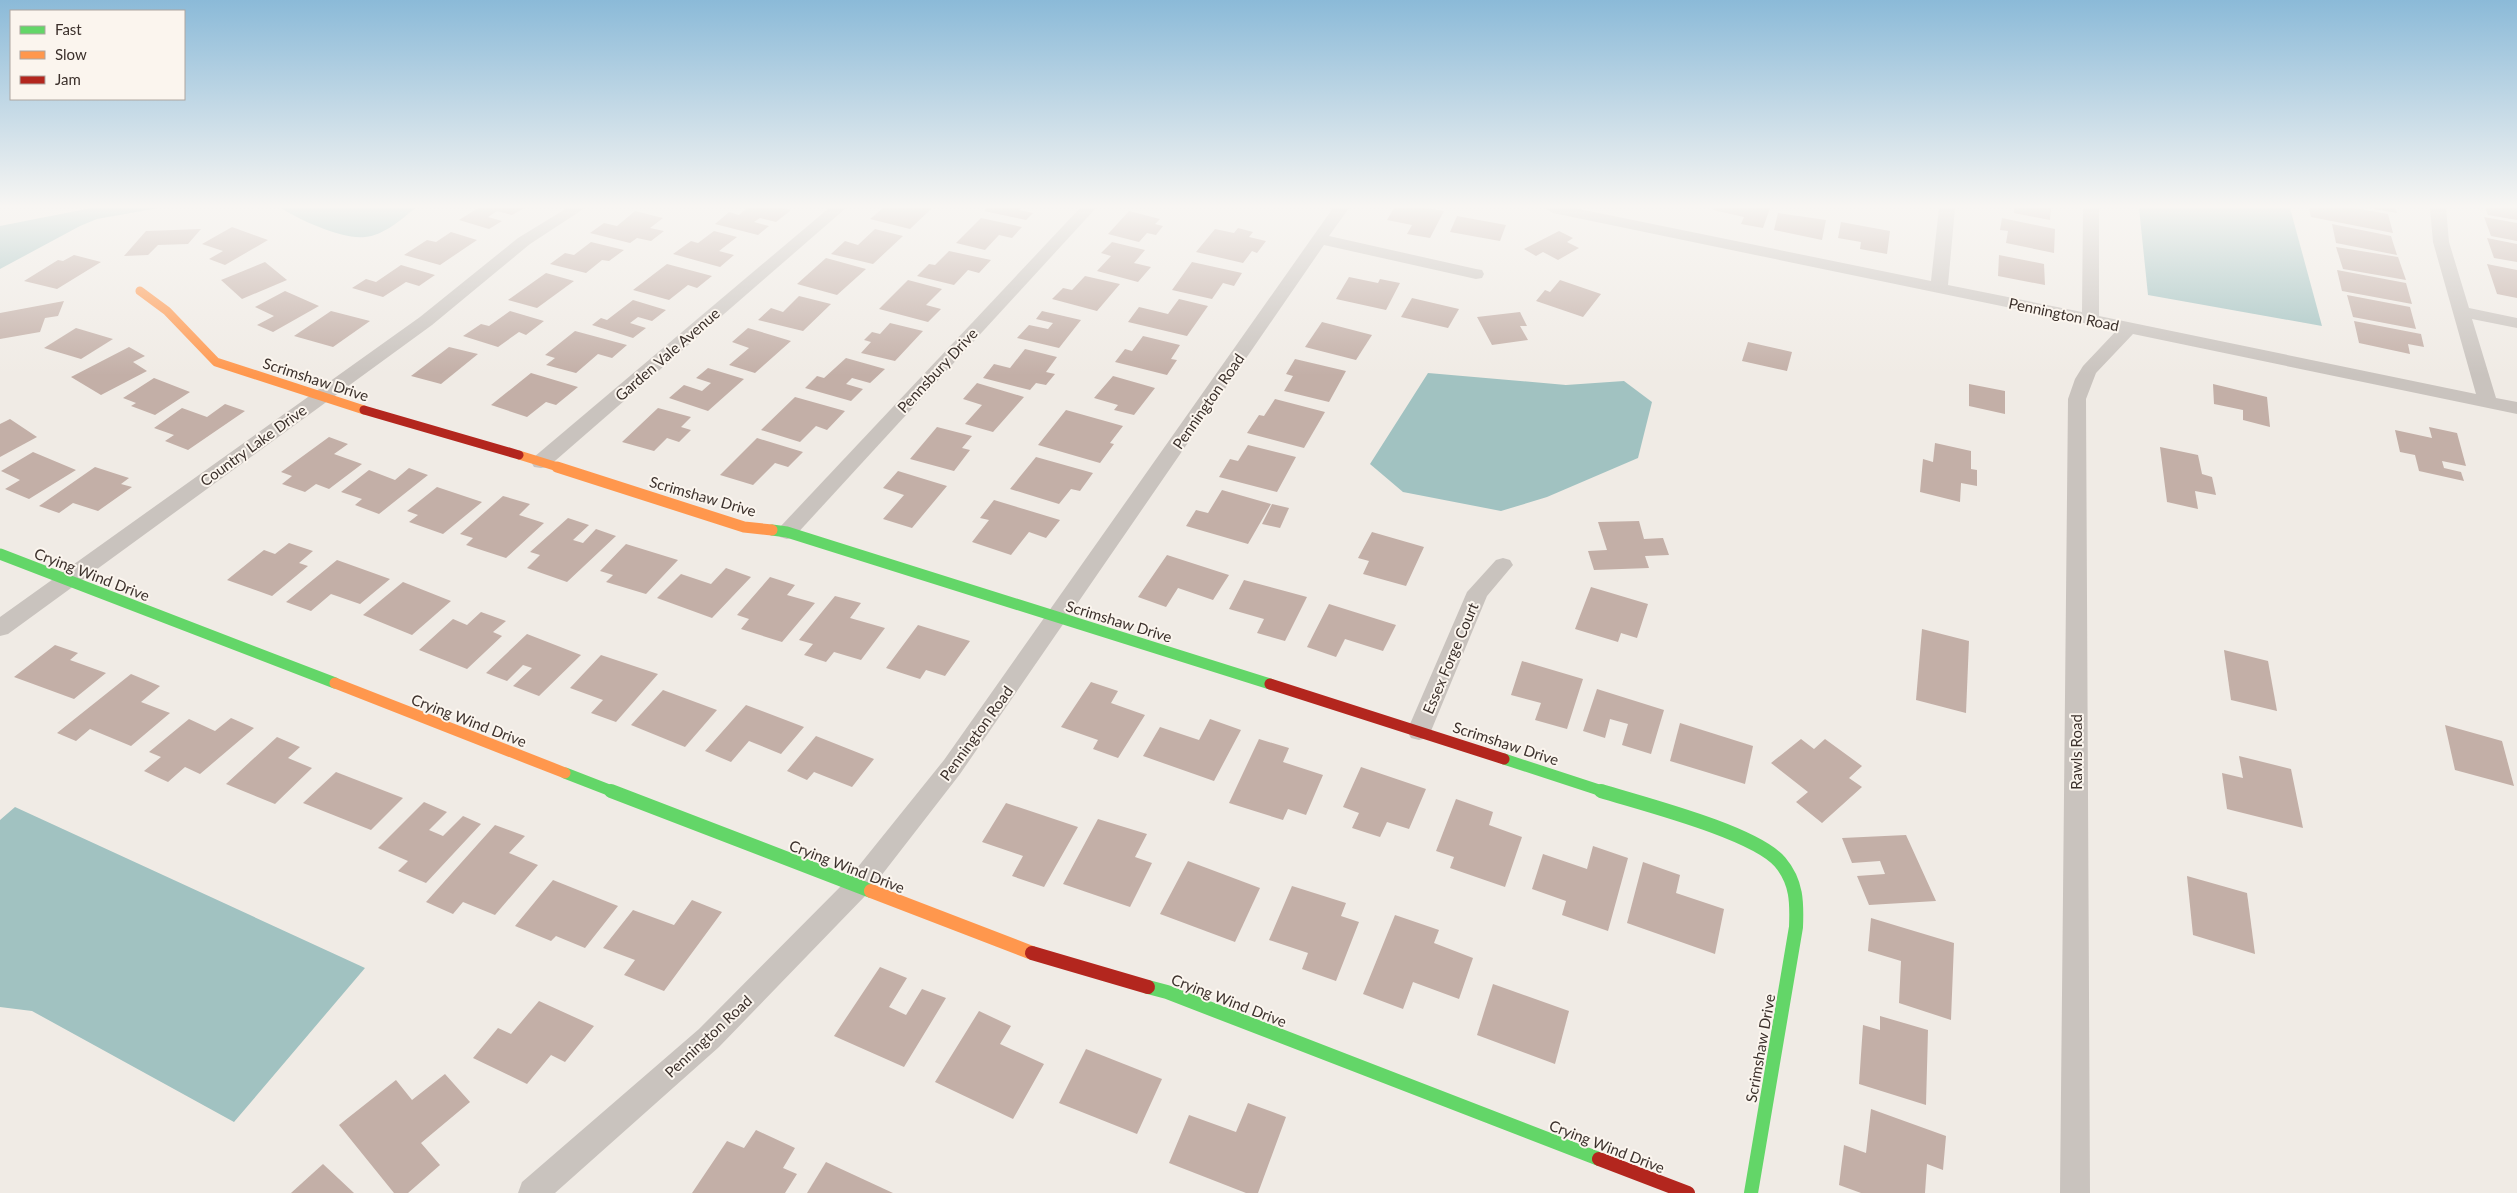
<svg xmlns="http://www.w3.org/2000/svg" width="2517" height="1193" font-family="Lato,sans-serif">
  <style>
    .water { fill: #a1c2c1 }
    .building { fill: #c3afa7 }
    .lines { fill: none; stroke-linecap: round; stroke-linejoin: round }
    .street { fill: #c9c3be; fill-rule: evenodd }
    .fast-far1 { stroke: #63d668; stroke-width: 11 }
    .fast { stroke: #63d668; stroke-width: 14 }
    .slow-far2 { stroke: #ff974d; stroke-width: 9 }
    .slow-far1 { stroke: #ff974d; stroke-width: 11 }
    .slow { stroke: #ff974d; stroke-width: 14 }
    .jam-far2 { stroke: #b3261e; stroke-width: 9 }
    .jam-far1 { stroke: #b3261e; stroke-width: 11 }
    .jam { stroke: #b3261e; stroke-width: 14 }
    .labels { text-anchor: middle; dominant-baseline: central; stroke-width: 4; stroke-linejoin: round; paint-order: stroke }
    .street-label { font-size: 15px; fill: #3b302b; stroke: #fbf5ee }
  </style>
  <rect width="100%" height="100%" fill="#f0ebe5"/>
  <g class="water">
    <polygon points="91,208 159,208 97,219 80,226 0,269 0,226"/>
    <path d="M281 208H416C401 219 385 235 365 237 344 240 299 220 281 208Z"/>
    <polygon points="2139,208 2290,208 2322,326 2148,295"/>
    <polygon points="1428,373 1566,385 1624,381 1652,402 1638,458 1547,497 1501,511 1403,492 1370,464"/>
    <polygon points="15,807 365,968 234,1122 32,1011 0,1007 0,820"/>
  </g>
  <g class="building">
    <polygon points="478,208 524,208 512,215 497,211 488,217 502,221 489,229 459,220"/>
    <polygon points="747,208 782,208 791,210 776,222 760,218 754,222 769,226 758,235 715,224 729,212 739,215"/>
    <polygon points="883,208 932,208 910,229 870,219"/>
    <polygon points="987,208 1021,208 1019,210 1033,213 1026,220 984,211"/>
    <polygon points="1394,208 1425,208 1444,211 1430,238 1407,234 1412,225 1387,220"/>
    <polygon points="1714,208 1770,208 1763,228 1741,224 1744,217 1713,210"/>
    <polygon points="2014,208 2051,208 2050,220 2014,213"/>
    <polygon points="2309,208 2354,208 2388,214 2393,233 2311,217"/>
    <polygon points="2375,208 2395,208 2397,213 2374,209"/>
    <polygon points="2485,208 2517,208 2517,220 2488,215"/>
    <polygon points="635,211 663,218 650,228 664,231 651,241 637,238 630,243 590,233 604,223 617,226"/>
    <polygon points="1129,211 1160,219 1155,224 1163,226 1156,235 1147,233 1139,242 1108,234"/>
    <polygon points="1778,213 1826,220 1822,240 1774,230"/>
    <polygon points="1457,216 1506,225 1500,241 1450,232"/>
    <polygon points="2484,217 2517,223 2517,241 2491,236"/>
    <polygon points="981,218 1022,227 1012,238 999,235 985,250 956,243"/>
    <polygon points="2002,218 2055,229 2054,253 2006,243 2008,231 2000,230"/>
    <polygon points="1841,222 1890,231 1887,254 1860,249 1861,242 1838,238"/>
    <polygon points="2332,224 2391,236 2397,255 2336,243"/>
    <polygon points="232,227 268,240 225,265 209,259 223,251 202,244"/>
    <polygon points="1238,228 1253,232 1249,237 1266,241 1257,253 1252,251 1243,263 1196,252 1215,229 1234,233"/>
    <polygon points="201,229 188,244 158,245 148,255 124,256 146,231"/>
    <polygon points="875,229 903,236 873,264 831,254 845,241 858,245"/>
    <polygon points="714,231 737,237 719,251 734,255 720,267 673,254 691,241 698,243"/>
    <polygon points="1559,231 1573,238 1567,242 1579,248 1558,260 1543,252 1536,256 1524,249"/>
    <polygon points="451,232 477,240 440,265 404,255 427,240 436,242"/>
    <polygon points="2487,238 2517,244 2517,262 2494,258"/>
    <polygon points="591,242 624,250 609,261 602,260 586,273 550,264 565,253 574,255"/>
    <polygon points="1112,242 1145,250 1134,263 1151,267 1138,282 1097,271 1111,256 1101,253"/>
    <polygon points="2336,247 2398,257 2406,280 2343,269"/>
    <polygon points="949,251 991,260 979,273 968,270 954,285 917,276 929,264 935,265"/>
    <polygon points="74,255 101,262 57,289 24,281 58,260 63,261"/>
    <polygon points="1999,255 2044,264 2045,285 1998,276"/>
    <polygon points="826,258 866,269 837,295 797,284"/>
    <polygon points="265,262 287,280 242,299 221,280"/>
    <polygon points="1192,262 1242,273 1234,286 1223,283 1212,299 1172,290"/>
    <polygon points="667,264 712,276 697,288 688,285 669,300 633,290"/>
    <polygon points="2487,264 2517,270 2517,298 2497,294"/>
    <polygon points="401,265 435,275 419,286 406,282 383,297 352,288 366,279 376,282"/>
    <polygon points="2337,270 2406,283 2412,304 2342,291"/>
    <polygon points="546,273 574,281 537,308 508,300"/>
    <polygon points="1085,276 1120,284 1097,311 1052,299 1063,288 1072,290"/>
    <polygon points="1349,277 1378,283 1380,279 1400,283 1386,310 1336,299"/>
    <polygon points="908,280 942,289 926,305 941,309 928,322 879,309"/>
    <polygon points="1560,280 1601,294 1583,317 1536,301 1545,290 1550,292"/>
    <polygon points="285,291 319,306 273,332 257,325 274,316 255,307"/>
    <polygon points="2347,295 2410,307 2416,329 2353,317"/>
    <polygon points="799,296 831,304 803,331 758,320 771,308 783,312"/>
    <polygon points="1412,298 1459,309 1448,328 1401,317"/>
    <polygon points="1179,299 1208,306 1187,336 1128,322 1139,307 1168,314"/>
    <polygon points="633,300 666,310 652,321 638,317 630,323 646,328 633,338 592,325 601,318 607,320"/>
    <polygon points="64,301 58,316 45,318 40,332 0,339 0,313"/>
    <polygon points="331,311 370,321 333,347 294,336"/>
    <polygon points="510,311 544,321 526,335 519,332 498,347 463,336 481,324 489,326"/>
    <polygon points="1042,311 1081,320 1059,348 1017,338 1029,325 1048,329 1053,323 1036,319"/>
    <polygon points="1520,312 1527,326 1520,326 1528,340 1492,345 1477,317"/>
    <polygon points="2354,321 2421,334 2424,347 2408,344 2410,354 2359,343"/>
    <polygon points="1322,322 1372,335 1356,360 1305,347"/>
    <polygon points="890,323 923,331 895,361 861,353 871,342 864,340 872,332 880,334"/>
    <polygon points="76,328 113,339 81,359 44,348"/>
    <polygon points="748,328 791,341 755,373 729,365 749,348 732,342"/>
    <polygon points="575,331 627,345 612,358 598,354 576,373 546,365 555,358 545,355"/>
    <polygon points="1143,336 1180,345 1171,359 1177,360 1167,375 1115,362 1125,349 1132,351"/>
    <polygon points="1748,342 1792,352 1787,371 1742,361"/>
    <polygon points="129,347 145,356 133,362 147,371 101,395 71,377"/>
    <polygon points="449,347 478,354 441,384 411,376"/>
    <polygon points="1025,349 1057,357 1046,372 1055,374 1046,385 1036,383 1030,390 983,378 994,364 1010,368"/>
    <polygon points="846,358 885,369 870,383 852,378 846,384 863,389 851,401 805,388 817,376 824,378"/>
    <polygon points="1295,359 1346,371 1329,402 1284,391 1293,376 1286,374"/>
    <polygon points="708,368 744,379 708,411 669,398 684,385 702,391 711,383 696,378"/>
    <polygon points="531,373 578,387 556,405 546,402 527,417 491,405"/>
    <polygon points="1113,376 1155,388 1134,415 1114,410 1118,405 1094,398"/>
    <polygon points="154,378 190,392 155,415 131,406 136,403 123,398"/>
    <polygon points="977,383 1024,397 993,432 965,424 982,405 963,399"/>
    <polygon points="1969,384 2005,391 2005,414 1969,406"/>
    <polygon points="2213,384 2267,397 2270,427 2243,420 2243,410 2214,404"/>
    <polygon points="795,397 845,411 827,430 816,426 800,442 761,430"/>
    <polygon points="1275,399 1325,412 1304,448 1247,433 1259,415 1264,416"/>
    <polygon points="225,404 245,411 188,450 165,441 174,435 154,428 182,408 207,417"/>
    <polygon points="658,408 691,417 681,427 691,430 679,442 667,438 654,451 622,442"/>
    <polygon points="1066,410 1123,426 1110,443 1114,444 1100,463 1038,445"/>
    <polygon points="10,419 37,437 0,457 0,424"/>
    <polygon points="937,427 972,436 962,448 970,450 954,471 910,459"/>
    <polygon points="2429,427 2457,433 2466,466 2442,461 2444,468 2461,472 2464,481 2419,471 2415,455 2400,452 2395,430 2432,438"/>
    <polygon points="329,437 348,444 334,454 362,464 329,489 316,484 305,492 282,484 292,476 281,472"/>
    <polygon points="757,438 803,452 788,467 775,463 753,485 720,475"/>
    <polygon points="1935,443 1971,451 1971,469 1977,470 1977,486 1961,483 1960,502 1920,492 1923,459 1933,462"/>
    <polygon points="1248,445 1296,457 1277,492 1219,477 1230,459 1238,461"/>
    <polygon points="2160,447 2198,455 2202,474 2212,477 2216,495 2195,491 2198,509 2167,502"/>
    <polygon points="33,452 76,470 29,499 5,489 20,480 1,471"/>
    <polygon points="1036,457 1093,473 1080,491 1071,489 1059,504 1010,489"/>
    <polygon points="95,467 129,478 121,484 132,487 98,511 73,503 59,513 39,506"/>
    <polygon points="409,468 428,475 379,514 355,505 362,499 341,492 369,470 395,480"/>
    <polygon points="898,471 947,486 912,528 883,519 904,495 883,488"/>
    <polygon points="437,487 482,502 443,534 409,522 418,515 407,511"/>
    <polygon points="1222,490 1271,504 1248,544 1186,526 1196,510 1208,513"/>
    <polygon points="503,496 530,504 519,515 544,523 506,558 466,545 473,538 460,534"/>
    <polygon points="994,500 1060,520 1046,538 1029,532 1011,555 972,542 989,520 980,518"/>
    <polygon points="1272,504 1289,508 1280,528 1262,524"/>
    <polygon points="568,518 589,525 573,540 583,543 596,529 616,536 567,582 527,568 540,555 530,552"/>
    <polygon points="1639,521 1644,539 1663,538 1669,555 1645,556 1649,568 1594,570 1588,551 1607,550 1598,522"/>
    <polygon points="1372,532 1424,547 1406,586 1363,574 1369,561 1358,558"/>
    <polygon points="289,543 313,551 299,563 308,566 272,596 227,580 264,550 275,554"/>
    <polygon points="626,544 678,560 646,594 606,582 613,575 600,571"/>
    <polygon points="1167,555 1229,575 1213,600 1178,588 1166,607 1138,597"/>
    <polygon points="337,560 390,579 360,604 331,594 311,611 286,602"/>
    <polygon points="726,568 751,577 712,618 657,598 681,574 711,584"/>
    <polygon points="770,577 795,585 787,595 815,603 782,642 741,629 749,619 737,615"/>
    <polygon points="1244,580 1307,597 1285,641 1257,633 1264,619 1229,609"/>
    <polygon points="403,582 451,601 412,635 363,615"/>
    <polygon points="1591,587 1648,604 1637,638 1621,633 1618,642 1575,629"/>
    <polygon points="835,596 861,603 850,618 885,628 861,660 834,652 826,662 804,655 813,644 799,640"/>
    <polygon points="1329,604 1396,625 1383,651 1345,639 1336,657 1307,647"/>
    <polygon points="481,612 506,621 493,632 502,636 467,669 419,650 453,619 467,625"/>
    <polygon points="918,625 970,641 945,676 926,670 920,679 886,668"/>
    <polygon points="1922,629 1969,641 1966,713 1916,700"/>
    <polygon points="527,634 581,655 539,696 513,686 532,668 523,665 507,681 486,673"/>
    <polygon points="55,645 78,653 70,660 106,673 74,699 14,677"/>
    <polygon points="2224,650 2268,661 2277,711 2231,700"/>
    <polygon points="601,655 658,674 616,722 591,713 603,700 570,688"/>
    <polygon points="1522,661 1583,679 1567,729 1535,720 1541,703 1511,695"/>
    <polygon points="131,674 160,686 141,702 170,713 131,746 90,729 76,741 57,733"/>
    <polygon points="1091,682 1118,691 1111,703 1145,715 1118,758 1093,749 1098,740 1061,727"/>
    <polygon points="1597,689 1664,710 1651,754 1622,745 1628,724 1610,719 1605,738 1583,731"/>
    <polygon points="663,690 717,710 685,747 631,725"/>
    <polygon points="746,705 804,727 781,754 749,741 731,762 705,751"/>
    <polygon points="231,718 254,728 200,774 185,767 168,782 144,771 161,757 149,752 189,719 215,731"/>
    <polygon points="1210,719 1241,730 1214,781 1143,756 1160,727 1199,740"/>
    <polygon points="1680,723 1753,746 1745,784 1670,761"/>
    <polygon points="2445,725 2502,741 2514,786 2455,770"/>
    <polygon points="816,736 874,759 852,787 814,772 807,780 787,771"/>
    <polygon points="277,737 300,747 288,758 312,768 275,804 226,784"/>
    <polygon points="1259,739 1289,748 1283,762 1323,775 1306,815 1288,809 1283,820 1229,803"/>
    <polygon points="1801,739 1814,749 1825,739 1862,766 1849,778 1862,787 1822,823 1796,802 1808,792 1771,763"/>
    <polygon points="2239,756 2291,769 2303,828 2227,809 2222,773 2243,778"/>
    <polygon points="1361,767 1426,789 1409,829 1387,822 1380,837 1352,828 1359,813 1343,807"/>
    <polygon points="336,772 403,798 371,830 303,803"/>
    <polygon points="1456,799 1493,812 1489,825 1522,837 1505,887 1450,868 1454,857 1436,851"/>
    <polygon points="424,802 447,812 429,830 443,836 463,816 481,824 426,883 398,871 408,861 378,848"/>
    <polygon points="1006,803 1078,827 1044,887 1012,876 1023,856 982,842"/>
    <polygon points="1098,819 1147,834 1135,857 1152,863 1130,907 1063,884"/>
    <polygon points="495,825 525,836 509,853 538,865 495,915 463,902 453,914 426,902"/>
    <polygon points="1906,835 1936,901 1869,905 1857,876 1885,874 1880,861 1852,863 1842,838"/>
    <polygon points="1593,846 1628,858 1608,931 1562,915 1566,901 1532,889 1543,854 1587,869"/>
    <polygon points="1188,861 1260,888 1235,942 1160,914"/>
    <polygon points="1643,862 1680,875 1676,893 1724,909 1715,954 1627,923"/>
    <polygon points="2187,876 2247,893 2255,954 2193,935"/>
    <polygon points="553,880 618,906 585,948 556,936 551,941 515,926"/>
    <polygon points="1292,886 1346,903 1341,916 1359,922 1336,981 1302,969 1308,953 1269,940"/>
    <polygon points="692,900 722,912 664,991 624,975 635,960 603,948 633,910 674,925"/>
    <polygon points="1395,915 1439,930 1434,943 1473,958 1459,999 1413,982 1403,1009 1363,994"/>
    <polygon points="1871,918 1954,943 1951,1020 1899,1003 1901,961 1868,951"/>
    <polygon points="880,967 907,978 889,1007 906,1015 922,989 946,998 904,1067 834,1036"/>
    <polygon points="1493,984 1569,1011 1555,1064 1477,1035"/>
    <polygon points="539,1001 594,1026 565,1062 551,1055 527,1084 473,1058 498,1028 511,1034"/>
    <polygon points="979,1011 1011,1026 1000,1044 1044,1064 1013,1119 935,1082"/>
    <polygon points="1880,1016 1928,1030 1926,1105 1859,1084 1863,1025 1880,1030"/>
    <polygon points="1086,1049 1162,1079 1137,1134 1059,1103"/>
    <polygon points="445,1074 470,1102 421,1143 440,1165 408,1193 394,1193 339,1125 396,1080 412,1100"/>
    <polygon points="1248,1103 1286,1117 1258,1193 1246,1193 1169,1163 1189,1115 1236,1132"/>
    <polygon points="1871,1109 1946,1136 1943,1170 1927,1164 1925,1193 1861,1193 1839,1185 1844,1145 1866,1153"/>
    <polygon points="756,1130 795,1148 783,1168 797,1174 785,1193 692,1193 727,1141 744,1148"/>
    <polygon points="826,1162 893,1193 807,1193"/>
    <polygon points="323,1164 354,1193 291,1193"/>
  </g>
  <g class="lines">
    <g class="street">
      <polygon points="567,208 585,208 530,244 432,325 8,634 0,636 0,617 420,317 518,238"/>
      <polygon points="829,208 846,208 548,467 541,468 534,467 531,462 534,457"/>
      <polygon points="1080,208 1096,208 794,537 787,539 780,537 777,532 780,527"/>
      <polygon points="1333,208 1349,208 1329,236 1476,269 1482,270 1484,274 1482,278 1476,279 1324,245 960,774 867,894 719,1047 555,1193 518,1193 522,1182 699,1029 849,878 944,760"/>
      <polygon points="1545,208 1574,208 1931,281 1939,208 1955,208 1948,285 2082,312 2083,208 2099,208 2099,316 2476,394 2433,242 2430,208 2446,208 2449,242 2469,308 2517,318 2517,328 2472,319 2496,398 2517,402 2517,414 2133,334 2096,373 2086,399 2090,1193 2060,1193 2068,399 2075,379 2083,366 2117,330 1553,213"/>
      <polygon points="1503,558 1510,560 1513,565 1487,596 1431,731 1427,738 1419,740 1411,738 1407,731 1467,592 1496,560"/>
    </g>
    <g class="fast-far1">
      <polyline points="772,530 787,532 1270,684"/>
      <polyline points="0,554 335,683"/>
      <polyline points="1504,759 1605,792"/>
      <polyline points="565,773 614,792"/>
    </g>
    <g class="fast">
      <polyline points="611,791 871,891"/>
      <path d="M1601 791C1643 804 1754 832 1780 862 1797 882 1797 903 1796 927L1751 1193"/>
      <polyline points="1148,987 1167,992 1599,1159"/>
    </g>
    <g class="slow-far2">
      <polyline points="140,291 167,311 216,362 364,410"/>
      <polyline points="519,455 561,468"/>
    </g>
    <g class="slow-far1">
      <polyline points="557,467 744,527 772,530"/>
      <polyline points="335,683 565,773"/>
    </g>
    <polyline class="slow" points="871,891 1032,953"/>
    <polyline class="jam-far2" points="364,410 519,455"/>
    <polyline class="jam-far1" points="1270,684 1504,759"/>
    <g class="jam">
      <polyline points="1032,953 1148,987"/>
      <polyline points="1599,1159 1688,1193"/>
    </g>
  </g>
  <linearGradient id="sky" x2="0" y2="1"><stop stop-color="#8bbad8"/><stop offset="0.55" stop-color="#f8f6f3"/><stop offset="1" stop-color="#f8f6f3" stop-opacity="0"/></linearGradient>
  <rect width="2517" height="375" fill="url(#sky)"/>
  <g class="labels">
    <g class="street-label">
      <text transform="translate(2064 314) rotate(12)">Pennington Road</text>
      <text transform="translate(667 354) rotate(-41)">Garden Vale Avenue</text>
      <text transform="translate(937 370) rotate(-47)">Pennsbury Drive</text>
      <text transform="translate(316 379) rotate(18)">Scrimshaw Drive</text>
      <text transform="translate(1208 401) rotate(-55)">Pennington Road</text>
      <text transform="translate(253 445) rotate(-36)">Country Lake Drive</text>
      <text transform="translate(703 496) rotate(16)">Scrimshaw Drive</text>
      <text transform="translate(92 574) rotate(21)">Crying Wind Drive</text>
      <text transform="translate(1119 621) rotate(17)">Scrimshaw Drive</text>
      <text transform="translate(1450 658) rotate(-67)">Essex Forge Court</text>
      <text transform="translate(469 720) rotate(21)">Crying Wind Drive</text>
      <text transform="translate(976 733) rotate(-54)">Pennington Road</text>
      <text transform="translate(1506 743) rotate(18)">Scrimshaw Drive</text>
      <text transform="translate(2076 752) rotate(-90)">Rawls Road</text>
      <text transform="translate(847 866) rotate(21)">Crying Wind Drive</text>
      <text transform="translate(1229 1000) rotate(21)">Crying Wind Drive</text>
      <text transform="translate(708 1036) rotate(-43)">Pennington Road</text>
      <text transform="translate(1760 1048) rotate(-80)">Scrimshaw Drive</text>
      <text transform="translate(1607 1146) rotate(21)">Crying Wind Drive</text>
    </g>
  </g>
  <rect x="10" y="10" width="175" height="90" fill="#fbf5ee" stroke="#aea6a0"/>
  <rect x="20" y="26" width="25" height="8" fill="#63d668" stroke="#aea6a0"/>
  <text x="55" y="35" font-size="15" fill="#3b302b">Fast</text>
  <rect x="20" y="51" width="25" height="8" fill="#ff974d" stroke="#aea6a0"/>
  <text x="55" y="60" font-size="15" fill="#3b302b">Slow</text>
  <rect x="20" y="76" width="25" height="8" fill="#b3261e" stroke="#aea6a0"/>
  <text x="55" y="85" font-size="15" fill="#3b302b">Jam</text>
</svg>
